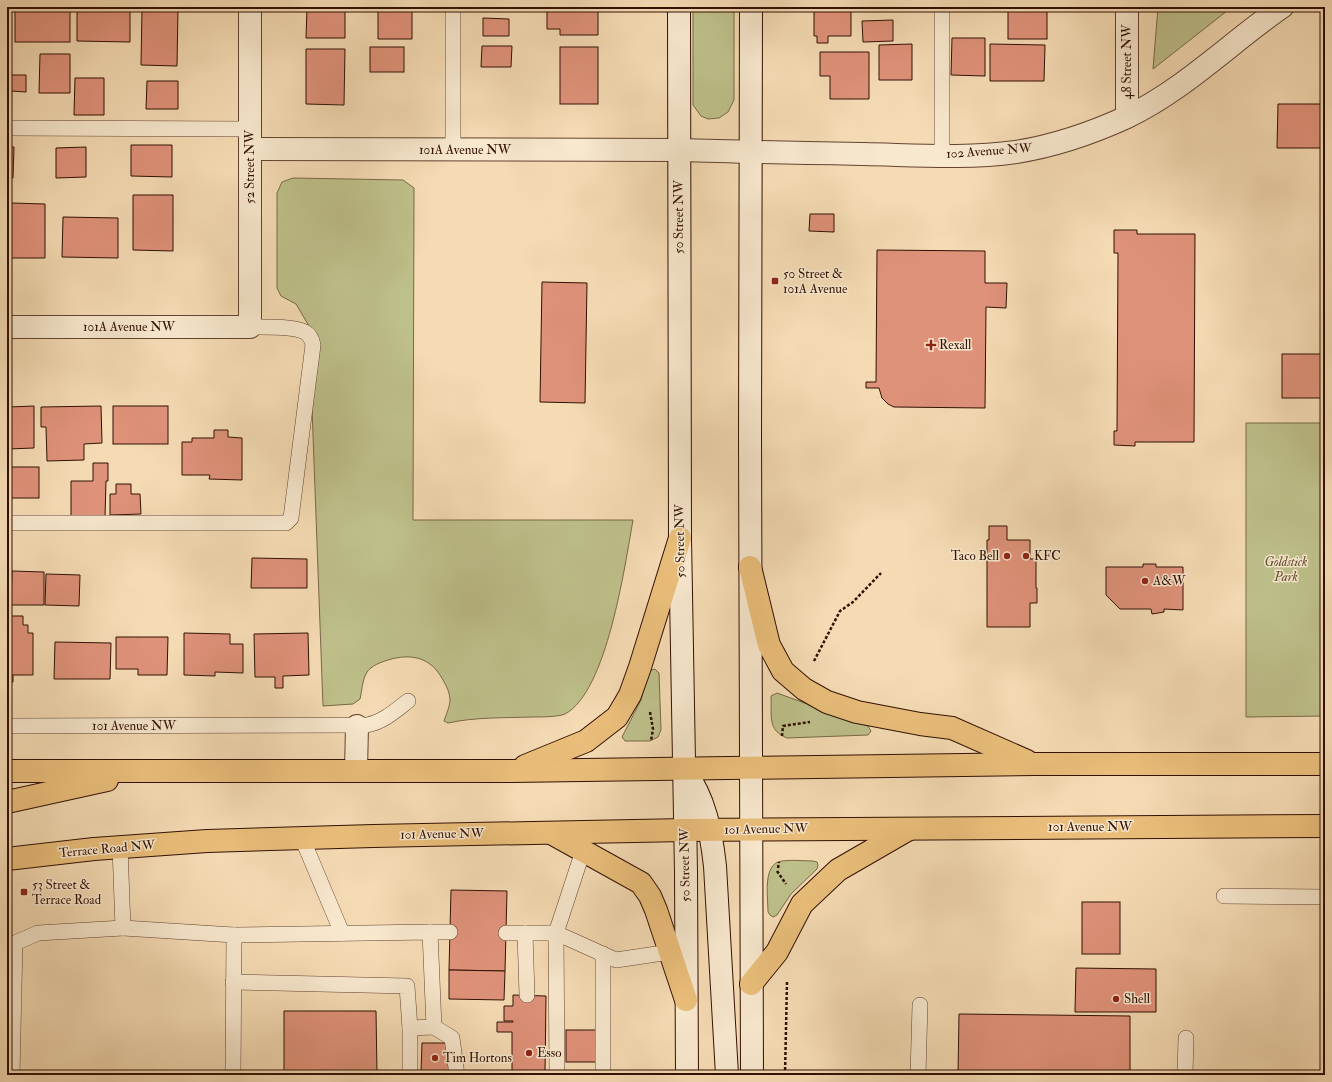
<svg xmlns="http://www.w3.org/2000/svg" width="1332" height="1082" font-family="'IM FELL Double Pica',serif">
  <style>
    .green { fill: #bec08b; stroke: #786847 }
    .building { fill: #df927a; stroke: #311003 }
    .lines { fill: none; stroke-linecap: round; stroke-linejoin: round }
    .service-casing { stroke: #62432f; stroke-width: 16 }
    .minor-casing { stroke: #62432f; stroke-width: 24 }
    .secondary-casing { stroke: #311003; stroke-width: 24 }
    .primary-casing { stroke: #311003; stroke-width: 24 }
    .path { stroke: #311003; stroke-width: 2.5; stroke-dasharray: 3 2; stroke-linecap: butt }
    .service { stroke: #f8e8ce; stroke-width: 15 }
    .minor { stroke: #f8e8ce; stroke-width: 22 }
    .secondary { stroke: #f8e8ce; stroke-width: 22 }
    .primary { stroke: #eabe7a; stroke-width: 22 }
    .poi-dot { fill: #8f2418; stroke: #f8e8ce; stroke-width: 1.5 }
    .labels { text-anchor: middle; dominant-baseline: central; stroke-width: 3; stroke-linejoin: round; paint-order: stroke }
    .street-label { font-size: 13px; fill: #311003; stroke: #f8e8ce }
    .poi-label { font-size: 13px; fill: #311003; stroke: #f8e8ce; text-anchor: start }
    .park-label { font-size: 13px; font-style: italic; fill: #624e33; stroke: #f8e8ce }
  </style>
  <rect width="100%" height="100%" fill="#f5dbb4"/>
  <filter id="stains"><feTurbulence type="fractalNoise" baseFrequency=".005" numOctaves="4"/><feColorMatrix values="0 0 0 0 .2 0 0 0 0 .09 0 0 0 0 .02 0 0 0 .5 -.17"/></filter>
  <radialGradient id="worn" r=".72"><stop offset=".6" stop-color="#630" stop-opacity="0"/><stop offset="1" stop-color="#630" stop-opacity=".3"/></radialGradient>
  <g class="green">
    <polygon points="693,7 734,7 734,100 728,112 719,118 708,119 701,116 693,105"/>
    <polygon points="1158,7 1232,7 1153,69"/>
    <path d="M293 178 403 180 414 188 413 520H633C625 565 607 692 565 714 558 717 541 717 532 717 504 718 475 717 448 723L444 721C446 715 450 706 450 700 450 693 446 685 443 680 431 657 411 653 388 660 381 662 371 666 367 672 362 680 362 691 360 699L353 704 323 706 309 326 296 304 281 296 277 288V193L282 182Z"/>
    <polygon points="1246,423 1325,423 1325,716 1246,717"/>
    <polygon points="655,669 659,673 661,730 658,737 650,741 625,741 622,737 641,700 649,671"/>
    <path d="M777 693 868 726 871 731 868 735 787 738C767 730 772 716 771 696Z"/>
    <path d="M813 861 817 862 818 865 817 869 791 894 777 915 773 917 770 915 768 912C768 898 763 868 778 862 786 859 804 861 813 861Z"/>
  </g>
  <g class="building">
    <rect x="7" y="7" width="1" height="33"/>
    <rect x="15" y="7" width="55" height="35"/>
    <polygon points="77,7 130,7 130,42 77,41"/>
    <polygon points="307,7 345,7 345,38 306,38"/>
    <polygon points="381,7 412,7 412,39 378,39 378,8"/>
    <polygon points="547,7 598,7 598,35 560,35 560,29 547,29"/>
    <polygon points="814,7 851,7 851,36 828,36 828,43 817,43 817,36 814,36"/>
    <rect x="953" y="7" width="29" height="3"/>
    <rect x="1008" y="7" width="39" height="32"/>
    <polygon points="142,9 178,9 177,66 141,65"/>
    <polygon points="483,18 509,19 509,36 483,36"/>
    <polygon points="893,20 893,41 863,42 862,21"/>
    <polygon points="952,38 985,38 985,76 951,75"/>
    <polygon points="912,44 912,80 879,80 879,45"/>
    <polygon points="990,44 1045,45 1044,81 990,81"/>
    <polygon points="482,46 512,46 511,67 481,67"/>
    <rect x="370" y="47" width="34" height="25"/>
    <rect x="560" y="47" width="38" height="57"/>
    <polygon points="306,49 345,49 344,105 306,104"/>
    <polygon points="820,52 869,52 869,99 830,99 830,76 820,76"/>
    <polygon points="40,54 70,54 70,93 39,93"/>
    <polygon points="11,75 26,75 26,92 11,91"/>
    <polygon points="75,78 104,78 104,115 74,115"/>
    <polygon points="147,81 178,81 178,109 146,109"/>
    <polygon points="1278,104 1325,104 1325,148 1277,148"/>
    <polygon points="131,145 172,145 172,177 131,176"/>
    <polygon points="7,147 14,147 13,178 7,178"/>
    <polygon points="86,147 86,177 56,178 56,148"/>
    <polygon points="133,195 173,195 173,251 133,250"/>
    <polygon points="11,203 45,204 45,258 7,258 7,218 11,218"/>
    <polygon points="810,214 834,214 834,232 809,231"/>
    <polygon points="63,217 118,218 118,258 62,257"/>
    <polygon points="1114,230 1137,230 1137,234 1195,234 1194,442 1135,442 1135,446 1114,445 1114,431 1117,431 1118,253 1114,253"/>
    <polygon points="877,250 985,251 985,283 1007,283 1006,308 986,307 985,408 894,407 888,404 882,398 879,388 866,388 866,382 876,382"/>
    <polygon points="542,282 587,283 585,403 540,402"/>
    <rect x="1282" y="354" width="43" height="44"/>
    <polygon points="34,406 34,448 7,449 7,411 8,411 8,407"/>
    <polygon points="101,406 102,443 84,444 84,460 47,461 46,427 41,427 41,407"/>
    <rect x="113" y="406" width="55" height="38"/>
    <polygon points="214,430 228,430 228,437 242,438 242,480 209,479 210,475 182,475 182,442 192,442 192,438 214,438"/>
    <polygon points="93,463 108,463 108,481 106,481 105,517 71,517 71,481 93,481"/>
    <rect x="8" y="467" width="31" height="31"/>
    <polygon points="116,484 131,484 131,494 140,494 141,514 110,515 110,494 116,494"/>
    <polygon points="989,526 1007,526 1007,540 1030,540 1030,559 1036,559 1036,588 1037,588 1037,603 1030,603 1030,627 987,627 987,540 989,540"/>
    <polygon points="252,558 307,559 307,588 251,588"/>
    <polygon points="1143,564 1156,564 1156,567 1183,567 1183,610 1164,609 1164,612 1152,614 1151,609 1120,609 1106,595 1106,567 1143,567"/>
    <polygon points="12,571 44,572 44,605 11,605"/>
    <polygon points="46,574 80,575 79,606 45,605"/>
    <polygon points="7,616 23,616 23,625 28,625 28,633 33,633 33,675 13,675 13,682 7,682"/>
    <polygon points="184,633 230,634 230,644 243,644 243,673 215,672 215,676 184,675"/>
    <polygon points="308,633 309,675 283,676 283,688 275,688 275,677 255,677 254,634"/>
    <polygon points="116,637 168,637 167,675 138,675 138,669 116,669"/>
    <polygon points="55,642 111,643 110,679 54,679"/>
    <polygon points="451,890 507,891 505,971 449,970"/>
    <rect x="1082" y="902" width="38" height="52"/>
    <polygon points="1076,968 1156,969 1156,1012 1075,1012"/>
    <polygon points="449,970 505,971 504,1000 449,999"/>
    <polygon points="513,995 546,996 545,1075 512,1075 512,1032 497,1032 497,1022 513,1022 513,1021 504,1021 504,1006 513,1006"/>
    <polygon points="284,1011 376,1011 377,1075 284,1075"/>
    <polygon points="959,1014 1130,1016 1130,1075 958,1075"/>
    <rect x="566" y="1030" width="32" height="32"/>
    <polygon points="422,1043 449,1043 449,1072 452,1075 418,1075 421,1072"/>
  </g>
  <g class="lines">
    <defs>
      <g id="service">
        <polyline points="453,7 453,149"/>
        <polyline points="7,128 250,129"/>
        <polyline points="942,155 942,7"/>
        <path d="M7 523H286L291 518 313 345C312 340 310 335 305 332 294 326 264 327 250 327"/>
        <path d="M7 726 367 725C383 722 395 711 408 701"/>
        <polyline points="302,838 342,933"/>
        <polyline points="1224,896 1325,897"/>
        <polyline points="123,928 234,935 233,1075"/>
        <polyline points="430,932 450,932"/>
        <polyline points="506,933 556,933 616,960 670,952"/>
        <polyline points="525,933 527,995"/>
        <polyline points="234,935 430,932 434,1027 410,1028"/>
        <polyline points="603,954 603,1075"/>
        <polyline points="233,982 407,986 410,1028 410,1075"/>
        <polyline points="434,1027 452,1038 457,1075"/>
        <polyline points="12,1075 15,943 38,933 123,928 120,847"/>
        <polyline points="557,1075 556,933 583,851"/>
        <polyline points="918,1075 920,1005"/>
        <polyline points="1185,1075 1186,1038"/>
      </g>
      <g id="minor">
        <polyline points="1127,7 1127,116"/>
        <path d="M250 149 680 150C741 152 803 153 864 154 914 155 966 159 1016 152 1054 146 1092 133 1127 117 1185 89 1230 43 1282 7"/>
        <polyline points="7,327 250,327 250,7"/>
        <polyline points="356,771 357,726"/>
      </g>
      <g id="secondary">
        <polyline points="679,7 680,538 686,872 687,1075"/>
        <polyline points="751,7 750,437 752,1075"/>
        <path d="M684 770C705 798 711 831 715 866L727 1075"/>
      </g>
      <g id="primary">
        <polyline points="750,567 769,645 783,671 804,689 827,702 857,712 920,724 952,728 1027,761"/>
        <polyline points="525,766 586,741 617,717 630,695 640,667 680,538"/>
        <polyline points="7,771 511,771 1034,764 1325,764"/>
        <polyline points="7,802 107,780"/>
        <polyline points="551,833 641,883 650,896 656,910 686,1000"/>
        <polyline points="7,859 94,849 207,841 373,836 685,830 1325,826"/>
        <polyline points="751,984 777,952 802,904 838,870 909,829"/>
      </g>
    </defs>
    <use href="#service" class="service-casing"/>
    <use href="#minor" class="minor-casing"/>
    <use href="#secondary" class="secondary-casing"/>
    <use href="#primary" class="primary-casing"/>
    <g class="path">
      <polyline points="814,661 840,611 853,602 881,573"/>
      <polyline points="650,712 653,729 651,741"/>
      <polyline points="782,736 783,726 810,722"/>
      <polyline points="778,868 779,862"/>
      <polyline points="777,871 786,884"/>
      <polyline points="785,1075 787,982"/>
    </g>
    <use href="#service" class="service"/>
    <use href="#minor" class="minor"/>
    <use href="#secondary" class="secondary"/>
    <use href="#primary" class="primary"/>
  </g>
  <g class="poi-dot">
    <rect x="771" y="277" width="8" height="8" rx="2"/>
    <path d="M929 339h4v4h4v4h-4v4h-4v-4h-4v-4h4z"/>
    <circle cx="1007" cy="556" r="4"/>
    <circle cx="1026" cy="556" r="4"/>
    <circle cx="1145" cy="581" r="4"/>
    <rect x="20" y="888" width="8" height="8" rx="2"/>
    <circle cx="1116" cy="999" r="4"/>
    <circle cx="529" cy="1053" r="4"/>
    <circle cx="435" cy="1058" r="4"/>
  </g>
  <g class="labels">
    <g class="street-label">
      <text transform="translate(1127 62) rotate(-90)">48 Street NW</text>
      <text x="465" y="150">101A Avenue NW</text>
      <text transform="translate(989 151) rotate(-4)">102 Avenue NW</text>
      <text transform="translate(250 167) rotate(-90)">52 Street NW</text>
      <text transform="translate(679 217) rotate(-90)">50 Street NW</text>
      <text x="129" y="327">101A Avenue NW</text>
      <text transform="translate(680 541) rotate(-91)">50 Street NW</text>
      <text x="134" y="726">101 Avenue NW</text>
      <text x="1090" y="827">101 Avenue NW</text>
      <text transform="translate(766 829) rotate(-1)">101 Avenue NW</text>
      <text transform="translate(442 834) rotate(-1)">101 Avenue NW</text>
      <text transform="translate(107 849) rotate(-5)">Terrace Road NW</text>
      <text transform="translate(685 865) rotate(-91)">50 Street NW</text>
    </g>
    <g class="poi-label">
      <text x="783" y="274">50 Street &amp;<tspan x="783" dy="15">101A Avenue</tspan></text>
      <text x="939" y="345">Rexall</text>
      <text x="999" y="556" text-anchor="end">Taco Bell</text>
      <text x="1034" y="556">KFC</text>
      <text x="1153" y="581">A&amp;W</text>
      <text x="32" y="885">53 Street &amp;<tspan x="32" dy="15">Terrace Road</tspan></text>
      <text x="1124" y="999">Shell</text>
      <text x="537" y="1053">Esso</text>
      <text x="443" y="1058">Tim Hortons</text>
    </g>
    <g class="park-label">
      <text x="1286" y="562">Goldstick<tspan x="1286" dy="15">Park</tspan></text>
    </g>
  </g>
  <rect width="1332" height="1082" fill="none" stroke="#f5dbb4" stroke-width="24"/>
  <rect x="8" y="8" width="1316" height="1066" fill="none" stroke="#311003" stroke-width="2"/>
  <rect x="12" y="12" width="1308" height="1058" fill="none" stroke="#311003"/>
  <rect width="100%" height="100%" filter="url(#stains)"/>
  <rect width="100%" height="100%" fill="url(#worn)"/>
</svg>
